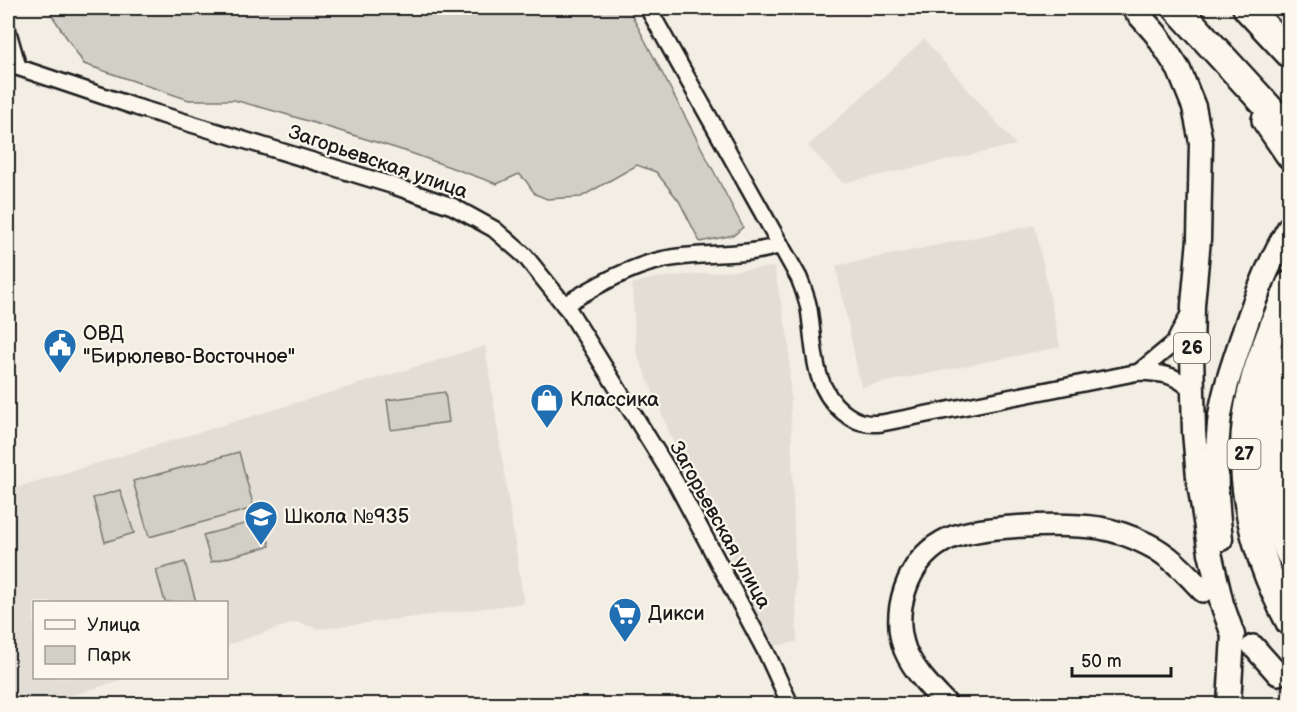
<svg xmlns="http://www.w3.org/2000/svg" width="1297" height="712" font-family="'Balsamiq Sans',sans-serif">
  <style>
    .built { fill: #e2ded5 }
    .green { fill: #d2cfc6; stroke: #777671; stroke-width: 1.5 }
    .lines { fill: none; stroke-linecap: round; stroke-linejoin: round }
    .secondary-tunnel { stroke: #d2cec6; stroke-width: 21; stroke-dasharray: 21 10; stroke-linecap: butt }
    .street-casing { stroke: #1c1c1c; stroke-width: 20 }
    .secondary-casing { stroke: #1c1c1c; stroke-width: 26 }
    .primary-casing { stroke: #1c1c1c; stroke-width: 27 }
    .highway-casing { stroke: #1c1c1c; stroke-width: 32 }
    .street { stroke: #fbf7ec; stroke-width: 15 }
    .secondary { stroke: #fbf7ec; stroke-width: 21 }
    .primary { stroke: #fbf7ec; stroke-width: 22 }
    .highway { stroke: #fbf7ec; stroke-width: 27 }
    .labels { text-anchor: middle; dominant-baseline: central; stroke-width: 4.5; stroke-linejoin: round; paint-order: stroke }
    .shield { fill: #fbf7ec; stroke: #5f5e5a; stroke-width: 1.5 }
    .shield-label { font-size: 18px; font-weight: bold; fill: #1c1c1c }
    .street-label { font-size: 20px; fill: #1c1c1c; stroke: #fbf7ec }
    .poi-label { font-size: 20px; fill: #1c1c1c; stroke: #fbf7ec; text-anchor: start }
  </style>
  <rect width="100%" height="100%" fill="#f2eee4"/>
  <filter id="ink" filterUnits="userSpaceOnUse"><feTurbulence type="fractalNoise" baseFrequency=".0167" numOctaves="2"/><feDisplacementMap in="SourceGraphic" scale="12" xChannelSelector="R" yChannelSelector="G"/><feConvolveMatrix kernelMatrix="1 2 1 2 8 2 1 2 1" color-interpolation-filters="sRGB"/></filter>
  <g filter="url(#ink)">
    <g class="built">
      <polygon points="924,39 1016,145 843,183 808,146"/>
      <polygon points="1035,225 1060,347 861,387 836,266"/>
      <polygon points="774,267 789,343 797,642 774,646 672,439 636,351 632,284 655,278"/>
      <polygon points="485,346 524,603 319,629 296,622 227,645 226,602 34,602 34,678 127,678 45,704 8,704 8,490"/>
    </g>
    <g class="green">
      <polygon points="50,8 628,8 743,227 734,235 700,242 679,201 656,172 637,165 581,197 547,199 535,194 526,181 519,174 497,184 408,152 285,114 234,100 189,100 84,64 51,14"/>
      <polygon points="445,392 449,422 391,430 387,400"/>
      <polygon points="239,452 254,508 149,537 133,481"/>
      <polygon points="120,490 134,533 105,542 93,498"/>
      <polygon points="263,519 270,546 211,562 203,535"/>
      <polygon points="185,562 196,602 165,602 156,570"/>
    </g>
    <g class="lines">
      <polyline class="secondary-tunnel" points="1278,674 1290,688"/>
      <defs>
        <g id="street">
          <path d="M648 8 799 278C803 288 807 298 809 309 815 346 811 386 843 412 856 422 866 425 882 423L1139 372C1163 373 1174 374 1192 390"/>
          <polyline points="8,32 18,67"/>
          <polyline points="8,64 136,107 391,185 452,206 494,229 525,256 570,312 676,483 767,654 790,704"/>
          <path d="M564 305C595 287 626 268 661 260 700 251 742 258 781 245"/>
          <polyline points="1139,372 1174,343 1189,314"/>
        </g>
        <g id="secondary">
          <polyline points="1253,646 1278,674"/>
          <path d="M946 704C931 688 914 671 905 650 891 612 907 562 942 542 972 524 1065 523 1100 528 1116 531 1133 537 1147 544 1170 555 1186 573 1203 591"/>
        </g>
        <g id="primary">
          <polyline points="1133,8 1156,34 1179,70 1194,107 1201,142 1199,239 1193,305 1192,354 1194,432 1198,477 1210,553 1222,604 1233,635 1229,704"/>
          <path d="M1221 539C1216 501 1215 462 1219 424 1222 395 1232 367 1241 340 1254 300 1269 261 1290 226"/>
        </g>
        <g id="highway">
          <polyline points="1177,8 1290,131"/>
          <polyline points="1247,8 1290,54"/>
          <polyline points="1266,120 1290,155"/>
          <path d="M1290 285C1278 317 1264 347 1255 379 1231 462 1250 547 1290 622"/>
          <path d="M1290 356C1264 420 1261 491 1290 554"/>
        </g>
      </defs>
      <use href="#street" class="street-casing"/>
      <use href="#secondary" class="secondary-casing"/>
      <use href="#primary" class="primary-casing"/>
      <use href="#highway" class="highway-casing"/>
      <use href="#street" class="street"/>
      <use href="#secondary" class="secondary"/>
      <use href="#primary" class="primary"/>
      <use href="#highway" class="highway"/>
    </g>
  </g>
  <defs>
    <symbol id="civic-pin" viewBox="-11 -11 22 30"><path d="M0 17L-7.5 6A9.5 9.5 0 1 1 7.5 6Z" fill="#1f6fb2" stroke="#fbf7ec"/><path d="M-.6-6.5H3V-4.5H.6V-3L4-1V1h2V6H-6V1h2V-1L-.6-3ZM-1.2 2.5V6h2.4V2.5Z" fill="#fff"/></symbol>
    <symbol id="shop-pin" viewBox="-11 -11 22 30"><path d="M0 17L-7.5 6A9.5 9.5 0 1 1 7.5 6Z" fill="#1f6fb2" stroke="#fbf7ec"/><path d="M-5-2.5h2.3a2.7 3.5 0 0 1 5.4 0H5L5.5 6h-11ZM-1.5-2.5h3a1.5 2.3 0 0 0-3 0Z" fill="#fff"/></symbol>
    <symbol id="school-pin" viewBox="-11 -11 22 30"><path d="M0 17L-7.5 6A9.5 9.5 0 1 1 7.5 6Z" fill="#1f6fb2" stroke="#fbf7ec"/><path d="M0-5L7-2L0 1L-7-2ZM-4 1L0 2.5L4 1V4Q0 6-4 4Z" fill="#fff"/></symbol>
    <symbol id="supermarket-pin" viewBox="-11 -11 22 30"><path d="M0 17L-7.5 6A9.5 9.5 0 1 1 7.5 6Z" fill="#1f6fb2" stroke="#fbf7ec"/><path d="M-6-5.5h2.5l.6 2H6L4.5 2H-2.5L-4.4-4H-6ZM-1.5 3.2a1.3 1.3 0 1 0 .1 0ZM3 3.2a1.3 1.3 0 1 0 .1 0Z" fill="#fff"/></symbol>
  </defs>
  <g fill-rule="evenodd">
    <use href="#civic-pin" x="41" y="326" width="38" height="52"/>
    <use href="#shop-pin" x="528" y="381" width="38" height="52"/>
    <use href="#school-pin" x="242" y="498" width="38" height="52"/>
    <use href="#supermarket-pin" x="606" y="595" width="38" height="52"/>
  </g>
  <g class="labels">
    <g class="shield">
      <rect x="1174" y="333" width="36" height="30" rx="4.5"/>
      <rect x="1227.5" y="439" width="33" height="30" rx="4.5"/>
    </g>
    <g class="shield-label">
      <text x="1192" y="348">26</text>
      <text x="1244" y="454">27</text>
    </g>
    <g class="street-label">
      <text transform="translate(378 162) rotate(19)">Загорьевская улица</text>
      <text transform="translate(720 525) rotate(61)">Загорьевская улица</text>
    </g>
    <g class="poi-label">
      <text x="83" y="334">ОВД<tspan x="83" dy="23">"Бирюлево-Восточное"</tspan></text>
      <text x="570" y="400">Классика</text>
      <text x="284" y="517">Школа №935</text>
      <text x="648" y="614">Дикси</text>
    </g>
  </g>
  <rect width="1297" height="712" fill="none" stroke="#fbf7ec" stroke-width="30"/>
  <rect x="15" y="15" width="1267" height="682" fill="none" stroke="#1c1c1c" stroke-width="2" filter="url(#ink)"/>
  <rect x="33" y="601" width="195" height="78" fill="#fbf7ec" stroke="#a29f99" stroke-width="1.5"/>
  <rect x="45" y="620" width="30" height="9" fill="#fbf7ec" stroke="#a29f99" stroke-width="1.5"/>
  <text x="87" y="631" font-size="18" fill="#1c1c1c">Улица</text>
  <rect x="45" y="646" width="30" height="18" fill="#d2cfc6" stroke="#a29f99" stroke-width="1.5"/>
  <text x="87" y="661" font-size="18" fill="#1c1c1c">Парк</text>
  <path d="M1072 667v9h99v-9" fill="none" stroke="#1c1c1c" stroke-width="3"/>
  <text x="1081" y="667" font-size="18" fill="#1c1c1c" stroke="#fbf7ec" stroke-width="4.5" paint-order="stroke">50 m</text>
</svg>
